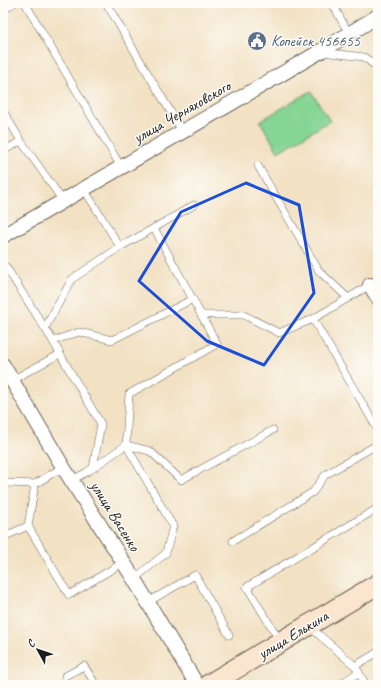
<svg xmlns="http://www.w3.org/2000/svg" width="381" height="688" font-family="Caveat,sans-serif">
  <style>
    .park { fill: #85d594; stroke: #507858 }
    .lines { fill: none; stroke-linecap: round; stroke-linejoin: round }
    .lane-casing { stroke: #676156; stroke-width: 8 }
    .street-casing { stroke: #676156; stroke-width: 16 }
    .secondary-casing { stroke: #676156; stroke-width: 22 }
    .lane { stroke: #fff; stroke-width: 7 }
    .street { stroke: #fff; stroke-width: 14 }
    .secondary { stroke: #fbe5cf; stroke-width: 20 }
    .marked { fill: none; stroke: #1d4ed8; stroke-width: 3; stroke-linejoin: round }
    .labels { text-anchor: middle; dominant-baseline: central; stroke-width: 3; stroke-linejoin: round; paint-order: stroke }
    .service-label { font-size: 16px; fill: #4e5e75; stroke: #fdfcf7; text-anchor: start }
    .street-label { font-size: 16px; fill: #1c1c1c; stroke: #fdfcf7 }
  </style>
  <rect width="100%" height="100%" fill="#fdfcf7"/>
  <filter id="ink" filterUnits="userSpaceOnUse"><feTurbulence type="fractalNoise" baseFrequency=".025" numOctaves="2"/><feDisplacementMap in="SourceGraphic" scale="8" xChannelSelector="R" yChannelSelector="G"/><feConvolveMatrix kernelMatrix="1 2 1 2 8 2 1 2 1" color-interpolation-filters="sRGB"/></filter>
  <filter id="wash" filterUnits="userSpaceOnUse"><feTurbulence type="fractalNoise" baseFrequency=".012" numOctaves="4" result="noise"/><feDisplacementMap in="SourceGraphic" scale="16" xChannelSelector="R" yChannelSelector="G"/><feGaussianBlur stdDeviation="0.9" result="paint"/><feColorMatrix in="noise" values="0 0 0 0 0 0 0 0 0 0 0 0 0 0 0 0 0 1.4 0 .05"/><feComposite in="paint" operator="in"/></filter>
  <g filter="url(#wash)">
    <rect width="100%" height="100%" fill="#f2e1c3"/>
    <polygon class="park" points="311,91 330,121 278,152 260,121"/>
  </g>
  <g filter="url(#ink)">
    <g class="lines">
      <defs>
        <g id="lane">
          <polyline points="25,3 121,167"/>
          <polyline points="106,3 182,131"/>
          <polyline points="332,3 349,34"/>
          <polyline points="3,10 14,3"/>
          <polyline points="322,52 364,57 378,68"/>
          <polyline points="3,111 21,141 63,201"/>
          <polyline points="3,151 21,141"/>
          <polyline points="258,166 319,271 348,298"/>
          <polyline points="84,189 120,247"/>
          <polyline points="154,228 194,205"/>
          <polyline points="6,267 53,341 60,354 101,424 93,468"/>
          <polyline points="370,285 313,319 378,430"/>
          <polyline points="201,315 244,315 279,333 313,319"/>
          <polyline points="45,328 72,279 120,247 154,228 217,344 129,394 126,445 173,526 166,553 134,579"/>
          <polyline points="53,341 79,332 112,340 193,299"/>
          <polyline points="12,380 60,354"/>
          <polyline points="63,467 35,484 28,526 69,595 124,562"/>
          <polyline points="72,480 87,472 126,445 150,451 181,480 273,430"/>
          <polyline points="3,485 6,483 35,484"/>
          <polyline points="3,537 28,526"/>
          <polyline points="233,541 313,492 325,475 378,444"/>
          <polyline points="148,602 195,575 229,635"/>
          <polyline points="310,627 355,666 366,685"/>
          <polyline points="280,641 247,587 378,508"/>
          <polyline points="355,666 378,652"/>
          <polyline points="65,676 84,666 96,685"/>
          <polyline points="339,685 359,672"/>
        </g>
        <g id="street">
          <polyline points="3,236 321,51 378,16"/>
          <polyline points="370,285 378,298"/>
          <polyline points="3,365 63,467 134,579 197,685"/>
        </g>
        <polyline id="secondary" points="208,685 378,584"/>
      </defs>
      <use href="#lane" class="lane-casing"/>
      <use href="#street" class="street-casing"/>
      <use href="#secondary" class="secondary-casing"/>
      <use href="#lane" class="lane"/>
      <use href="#street" class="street"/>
      <use href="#secondary" class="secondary"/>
    </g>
  </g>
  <path class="marked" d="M246 183 299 205 314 293 264 365 207 341 139 281 181 212Z"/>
  <defs>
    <symbol id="civic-disc" viewBox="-11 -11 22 22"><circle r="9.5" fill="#5c6f8a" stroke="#fdfcf7"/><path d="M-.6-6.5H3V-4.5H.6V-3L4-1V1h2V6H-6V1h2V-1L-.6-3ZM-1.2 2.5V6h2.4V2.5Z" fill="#fff"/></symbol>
  </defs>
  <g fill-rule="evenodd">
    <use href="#civic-disc" x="246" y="30" width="22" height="22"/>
  </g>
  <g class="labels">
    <g class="service-label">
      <text x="271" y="41">Копейск 456655</text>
    </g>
    <g class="street-label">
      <text transform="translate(182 112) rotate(-30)">улица Черняховского</text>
      <text transform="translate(115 516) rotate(58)">улица Васенко</text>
      <text transform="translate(293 635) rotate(-31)">улица Елькина</text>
    </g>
  </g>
  <rect width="381" height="688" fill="none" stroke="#fdfcf7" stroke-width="16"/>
  <g transform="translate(38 650) rotate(310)" stroke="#fdfcf7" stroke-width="3" paint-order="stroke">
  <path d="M0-3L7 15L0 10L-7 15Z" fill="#1c1c1c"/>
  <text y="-6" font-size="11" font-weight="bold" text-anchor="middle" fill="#1c1c1c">С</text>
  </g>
</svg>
